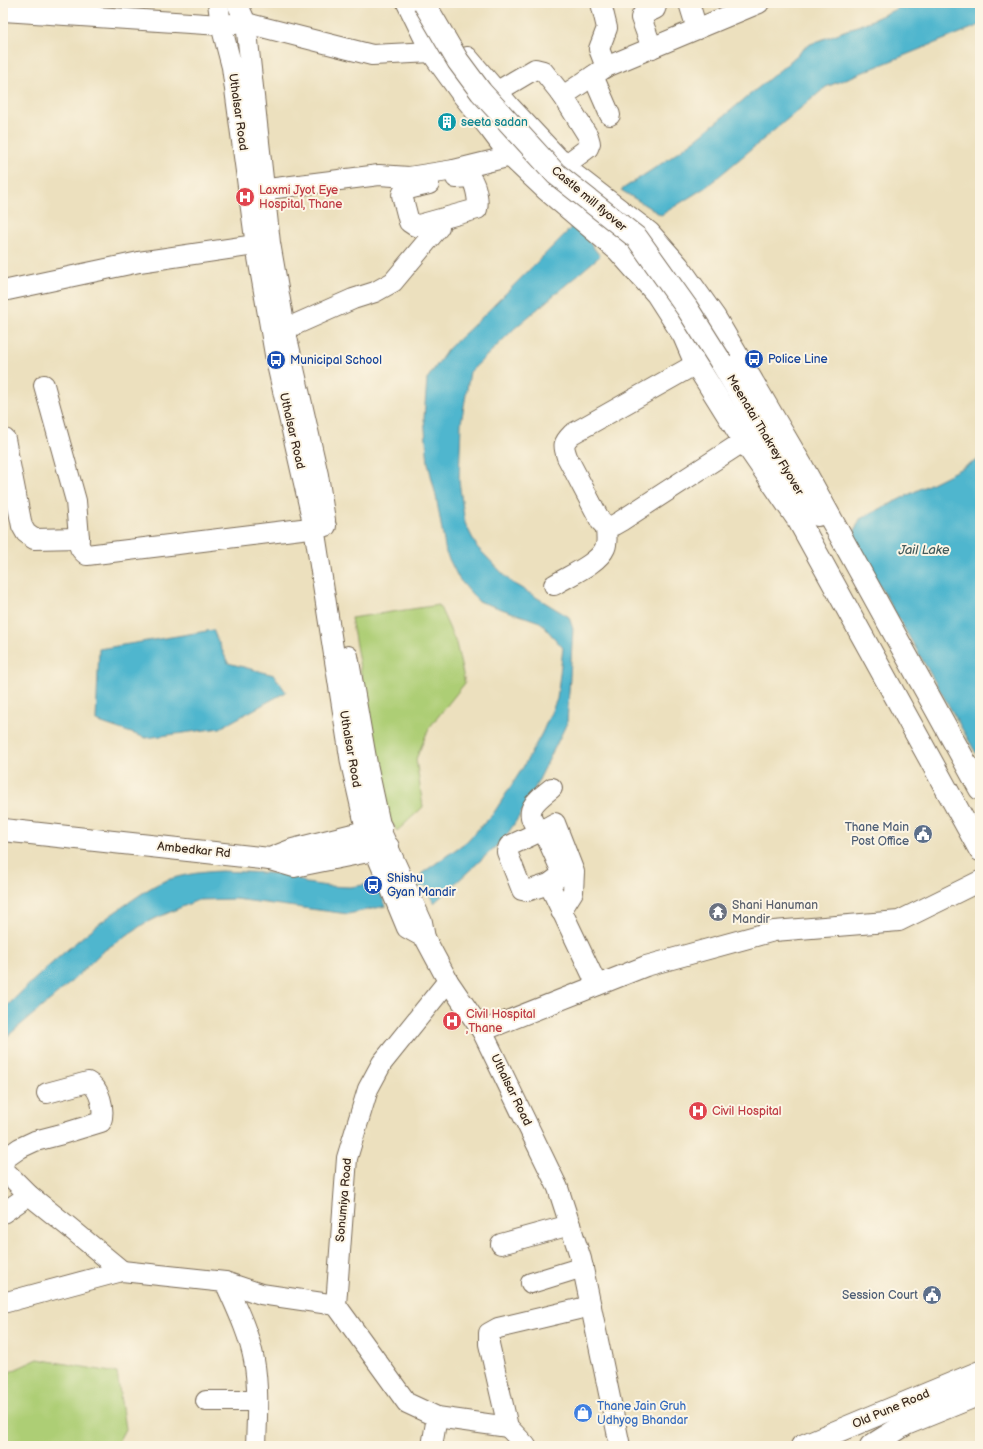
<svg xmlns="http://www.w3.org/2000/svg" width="983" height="1449" font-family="'Balsamiq Sans',sans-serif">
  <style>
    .green { fill: #adce75; stroke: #747c4a }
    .water { fill: #4fb6ce; stroke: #457076 }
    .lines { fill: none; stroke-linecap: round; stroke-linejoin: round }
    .stream { stroke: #4fb6ce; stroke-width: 4.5 }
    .minor-casing { stroke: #796a56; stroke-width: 22 }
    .major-casing { stroke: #796a56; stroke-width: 24 }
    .minor { stroke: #fff; stroke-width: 20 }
    .major { stroke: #fff; stroke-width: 22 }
    .major-bridge-casing { stroke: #796a56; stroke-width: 24; stroke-linecap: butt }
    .major-bridge { stroke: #fff; stroke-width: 22 }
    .labels { text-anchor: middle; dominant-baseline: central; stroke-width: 4; stroke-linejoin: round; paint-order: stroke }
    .street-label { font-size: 12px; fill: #3b2a1e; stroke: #fcf5e5 }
    .culture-label { font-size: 12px; fill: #0d838f; stroke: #fcf5e5; text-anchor: start }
    .health-label { font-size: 12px; fill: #be3a42; stroke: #fcf5e5; text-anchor: start }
    .transit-label { font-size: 12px; fill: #164399; stroke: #fcf5e5; text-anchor: start }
    .service-label { font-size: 12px; fill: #4e5e75; stroke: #fcf5e5; text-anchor: end }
    .worship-label { font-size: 12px; fill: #5b616d; stroke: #fcf5e5; text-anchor: start }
    .shop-label { font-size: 12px; fill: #366cbe; stroke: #fcf5e5; text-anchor: start }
    .water-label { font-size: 13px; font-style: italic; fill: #425b5c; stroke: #fcf5e5 }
  </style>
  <rect width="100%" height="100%" fill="#fcf5e5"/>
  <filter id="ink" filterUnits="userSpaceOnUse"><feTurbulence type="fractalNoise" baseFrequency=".025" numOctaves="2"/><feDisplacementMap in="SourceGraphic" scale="8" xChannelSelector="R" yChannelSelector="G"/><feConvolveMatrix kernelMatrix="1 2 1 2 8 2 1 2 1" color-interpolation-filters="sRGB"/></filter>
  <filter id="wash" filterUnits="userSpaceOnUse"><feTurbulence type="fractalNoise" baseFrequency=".012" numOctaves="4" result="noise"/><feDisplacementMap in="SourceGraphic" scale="16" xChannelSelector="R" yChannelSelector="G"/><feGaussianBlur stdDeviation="0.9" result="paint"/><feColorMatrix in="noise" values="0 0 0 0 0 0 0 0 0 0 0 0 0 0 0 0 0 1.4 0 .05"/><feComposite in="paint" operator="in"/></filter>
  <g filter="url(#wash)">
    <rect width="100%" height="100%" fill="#ece0be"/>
    <g class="green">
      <polygon points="439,605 456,643 465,683 429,728 416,759 423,807 397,831 387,816 351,618"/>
      <polygon points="38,1359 117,1373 125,1429 116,1446 3,1446 3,1375"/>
    </g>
    <g class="water">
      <polygon points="909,3 980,3 980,25 826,87 706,187 661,215 621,190 670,158 697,138 786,65 808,45 870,21"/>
      <polygon points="575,224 600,256 515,328 470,372 461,423 459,481 465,523 477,547 511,582 569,617 573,629 567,723 527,804 505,838 434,903 421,874 466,842 493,814 522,769 542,733 557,699 563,648 540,622 478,601 459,579 446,553 436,496 428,463 424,418 427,379 448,349 477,322"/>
      <polygon points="980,459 980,760 854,541 855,530 860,519"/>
      <polygon points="213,630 228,663 274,675 286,692 220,728 146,738 96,721 99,649"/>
      <path d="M221 871 291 874 306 883 327 886 350 887 376 883 386 906 348 914 235 899 198 900 145 923 102 952 69 984 3 1040V1010C42 971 82 934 128 903 140 895 153 885 167 880 185 874 202 872 221 871Z"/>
    </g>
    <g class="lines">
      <polyline class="stream" points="421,885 431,882"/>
    </g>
  </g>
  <g filter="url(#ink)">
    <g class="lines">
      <defs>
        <g id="minor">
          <polyline points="218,3 221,25 232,67 256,246 276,360 314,527 351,763 366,829 407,928 425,938 448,981 482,1031 558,1188 581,1259 620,1446"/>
          <polyline points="237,3 246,23 270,243 285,329 318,475 325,520"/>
          <polyline points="601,3 607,28 599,49 606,67"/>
          <polyline points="689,3 697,29"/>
          <polyline points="3,11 221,25 246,23 372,55 432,52 445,46"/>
          <polyline points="652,48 641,18 642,15 655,9 656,6 655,3"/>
          <polyline points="593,76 610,115"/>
          <polyline points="496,92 535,69 543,71 563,96 606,67 759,3"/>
          <polyline points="563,96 588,136 590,143 588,148 564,166"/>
          <path d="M429 184 404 190 402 195 409 222 415 226 477 209C479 201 476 182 469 177L456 178 454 170"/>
          <polyline points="252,191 379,175 409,177 454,170 511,156"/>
          <polyline points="3,291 139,262 269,243"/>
          <polyline points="274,334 353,299 375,292 393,282 439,227"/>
          <path d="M696 364 572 434C563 443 563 445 567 457L601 522 606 527 614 525 621 521 744 441"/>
          <polyline points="44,385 76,501 79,538"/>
          <path d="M5 439 20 516 22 526 26 533 34 539 79 538C78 546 80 550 87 555L326 526"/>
          <path d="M554 585C568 576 598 564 605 548 608 542 606 534 606 527"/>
          <polyline points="348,656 367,764 382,834 422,922 425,938"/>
          <path d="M552 788C537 800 521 810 538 829L546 828 555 823 574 872 573 892 561 911"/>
          <polyline points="549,884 560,876 561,870 545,834 539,832 509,846 507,852 522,890 527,891 549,884 597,985"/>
          <polyline points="482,1031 646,966 774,931 899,921 980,881"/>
          <path d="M3 1160 20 1148 35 1141 62 1134 101 1122C105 1109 100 1088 88 1082L47 1093"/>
          <polyline points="3,1169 29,1195 69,1227 122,1271"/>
          <polyline points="3,1213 29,1195"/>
          <polyline points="501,1244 570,1225"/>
          <path d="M225 1282C236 1307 249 1333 254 1360 259 1388 257 1417 256 1446"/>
          <polyline points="531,1283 583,1267"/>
          <polyline points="3,1303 122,1271 225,1282 261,1294 336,1305"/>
          <polyline points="336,1305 347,1158 368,1089 382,1063 448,981"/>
          <polyline points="336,1305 407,1403 437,1417 508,1427"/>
          <polyline points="206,1401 257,1401"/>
          <polyline points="432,1446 437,1417"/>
          <polyline points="526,1446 508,1427 489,1344 489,1333 498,1328 591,1306"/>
        </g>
        <g id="major">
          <polyline points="408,3 432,52 461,92 490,128 511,156 546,189 618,250 657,294 684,336 696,364 744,441 799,521 980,850"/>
          <polyline points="467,58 509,107 570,172 649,233 678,266 715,318 803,468 980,789"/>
          <polyline points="721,362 801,497 818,515"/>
          <polyline points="3,830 270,859 293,850 381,828"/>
          <polyline points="270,859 294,866 388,847"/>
          <polyline points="802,1446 980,1372"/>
          <polyline points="871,1446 906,1424 980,1394"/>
        </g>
      </defs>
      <use href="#minor" class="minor-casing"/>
      <use href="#major" class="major-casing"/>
      <use href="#minor" class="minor"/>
      <use href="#major" class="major"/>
      <defs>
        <polyline id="major-bridge" points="424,3 458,61 481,92 556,174 637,238 687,308 721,362"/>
      </defs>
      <use href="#major-bridge" class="major-bridge-casing"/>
      <use href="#major-bridge" class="major-bridge"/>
    </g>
  </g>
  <defs>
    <symbol id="building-disc" viewBox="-11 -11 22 22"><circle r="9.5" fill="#0f9aa8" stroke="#fcf5e5"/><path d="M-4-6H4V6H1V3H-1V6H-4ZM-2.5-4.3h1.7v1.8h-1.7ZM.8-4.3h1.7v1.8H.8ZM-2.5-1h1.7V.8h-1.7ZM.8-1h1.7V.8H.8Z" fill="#fff"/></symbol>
    <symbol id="hospital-disc" viewBox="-11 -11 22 22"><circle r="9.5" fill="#e0444e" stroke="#fcf5e5"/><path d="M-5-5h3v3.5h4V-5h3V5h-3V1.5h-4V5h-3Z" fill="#fff"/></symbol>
    <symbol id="bus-disc" viewBox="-11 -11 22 22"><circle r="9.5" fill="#1a4fb4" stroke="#fcf5e5"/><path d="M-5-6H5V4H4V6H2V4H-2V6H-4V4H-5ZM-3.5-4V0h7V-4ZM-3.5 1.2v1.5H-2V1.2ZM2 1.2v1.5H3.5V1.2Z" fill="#fff"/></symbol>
    <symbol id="civic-disc" viewBox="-11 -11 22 22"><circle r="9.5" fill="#5c6f8a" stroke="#fcf5e5"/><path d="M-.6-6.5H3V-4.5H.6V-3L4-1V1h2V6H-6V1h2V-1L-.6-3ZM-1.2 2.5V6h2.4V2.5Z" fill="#fff"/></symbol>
    <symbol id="temple-disc" viewBox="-11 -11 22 22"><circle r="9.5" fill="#6b7280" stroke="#fcf5e5"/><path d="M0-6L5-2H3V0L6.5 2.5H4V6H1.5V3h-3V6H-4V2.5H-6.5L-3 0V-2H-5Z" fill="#fff"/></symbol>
    <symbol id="shop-disc" viewBox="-11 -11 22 22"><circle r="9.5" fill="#3f7fe0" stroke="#fcf5e5"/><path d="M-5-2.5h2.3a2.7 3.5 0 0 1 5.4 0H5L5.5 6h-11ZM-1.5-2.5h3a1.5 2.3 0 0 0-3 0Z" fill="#fff"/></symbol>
  </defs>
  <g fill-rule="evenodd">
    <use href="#building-disc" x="436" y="111" width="22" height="22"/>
    <use href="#hospital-disc" x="234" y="186" width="22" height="22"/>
    <use href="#bus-disc" x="743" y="348" width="22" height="22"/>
    <use href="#bus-disc" x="265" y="349" width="22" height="22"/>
    <use href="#civic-disc" x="912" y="823" width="22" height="22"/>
    <use href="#bus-disc" x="362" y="874" width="22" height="22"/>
    <use href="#temple-disc" x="707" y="901" width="22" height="22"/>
    <use href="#hospital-disc" x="441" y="1010" width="22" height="22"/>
    <use href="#hospital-disc" x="687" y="1100" width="22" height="22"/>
    <use href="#civic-disc" x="921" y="1284" width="22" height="22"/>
    <use href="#shop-disc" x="572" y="1402" width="22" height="22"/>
  </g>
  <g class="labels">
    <g class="street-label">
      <text transform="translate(238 112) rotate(82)">Uthalsar Road</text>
      <text transform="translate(589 199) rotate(40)">Castle mill flyover</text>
      <text transform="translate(292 431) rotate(77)">Uthalsar Road</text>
      <text transform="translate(765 435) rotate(59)">Meenatai Thakrey Flyover</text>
      <text transform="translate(350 749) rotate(80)">Uthalsar Road</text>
      <text transform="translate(194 850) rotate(6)">Ambedkar Rd</text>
      <text transform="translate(511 1090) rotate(64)">Uthalsar Road</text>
      <text transform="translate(344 1200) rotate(-85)">Sonumiya Road</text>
      <text transform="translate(891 1409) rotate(-23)">Old Pune Road</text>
    </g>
    <g class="culture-label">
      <text x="461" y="122">seeta sadan</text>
    </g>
    <g class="health-label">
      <text x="259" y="190">Laxmi Jyot Eye<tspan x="259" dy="14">Hospital, Thane</tspan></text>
      <text x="466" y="1014">Civil Hospital<tspan x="466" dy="14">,Thane</tspan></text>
      <text x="712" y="1111">Civil Hospital</text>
    </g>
    <g class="transit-label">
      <text x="768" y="359">Police Line</text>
      <text x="290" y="360">Municipal School</text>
      <text x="387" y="878">Shishu<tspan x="387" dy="14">Gyan Mandir</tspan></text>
    </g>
    <g class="service-label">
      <text x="909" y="827">Thane Main<tspan x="909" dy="14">Post Office</tspan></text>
      <text x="918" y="1295">Session Court</text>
    </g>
    <g class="worship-label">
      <text x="732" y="905">Shani Hanuman<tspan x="732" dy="14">Mandir</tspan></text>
    </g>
    <g class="shop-label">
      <text x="597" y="1406">Thane Jain Gruh<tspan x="597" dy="14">Udhyog Bhandar</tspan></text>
    </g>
    <g class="water-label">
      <text x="924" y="550">Jail Lake</text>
    </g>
  </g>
  <rect width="983" height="1449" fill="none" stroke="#fcf5e5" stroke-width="16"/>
</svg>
